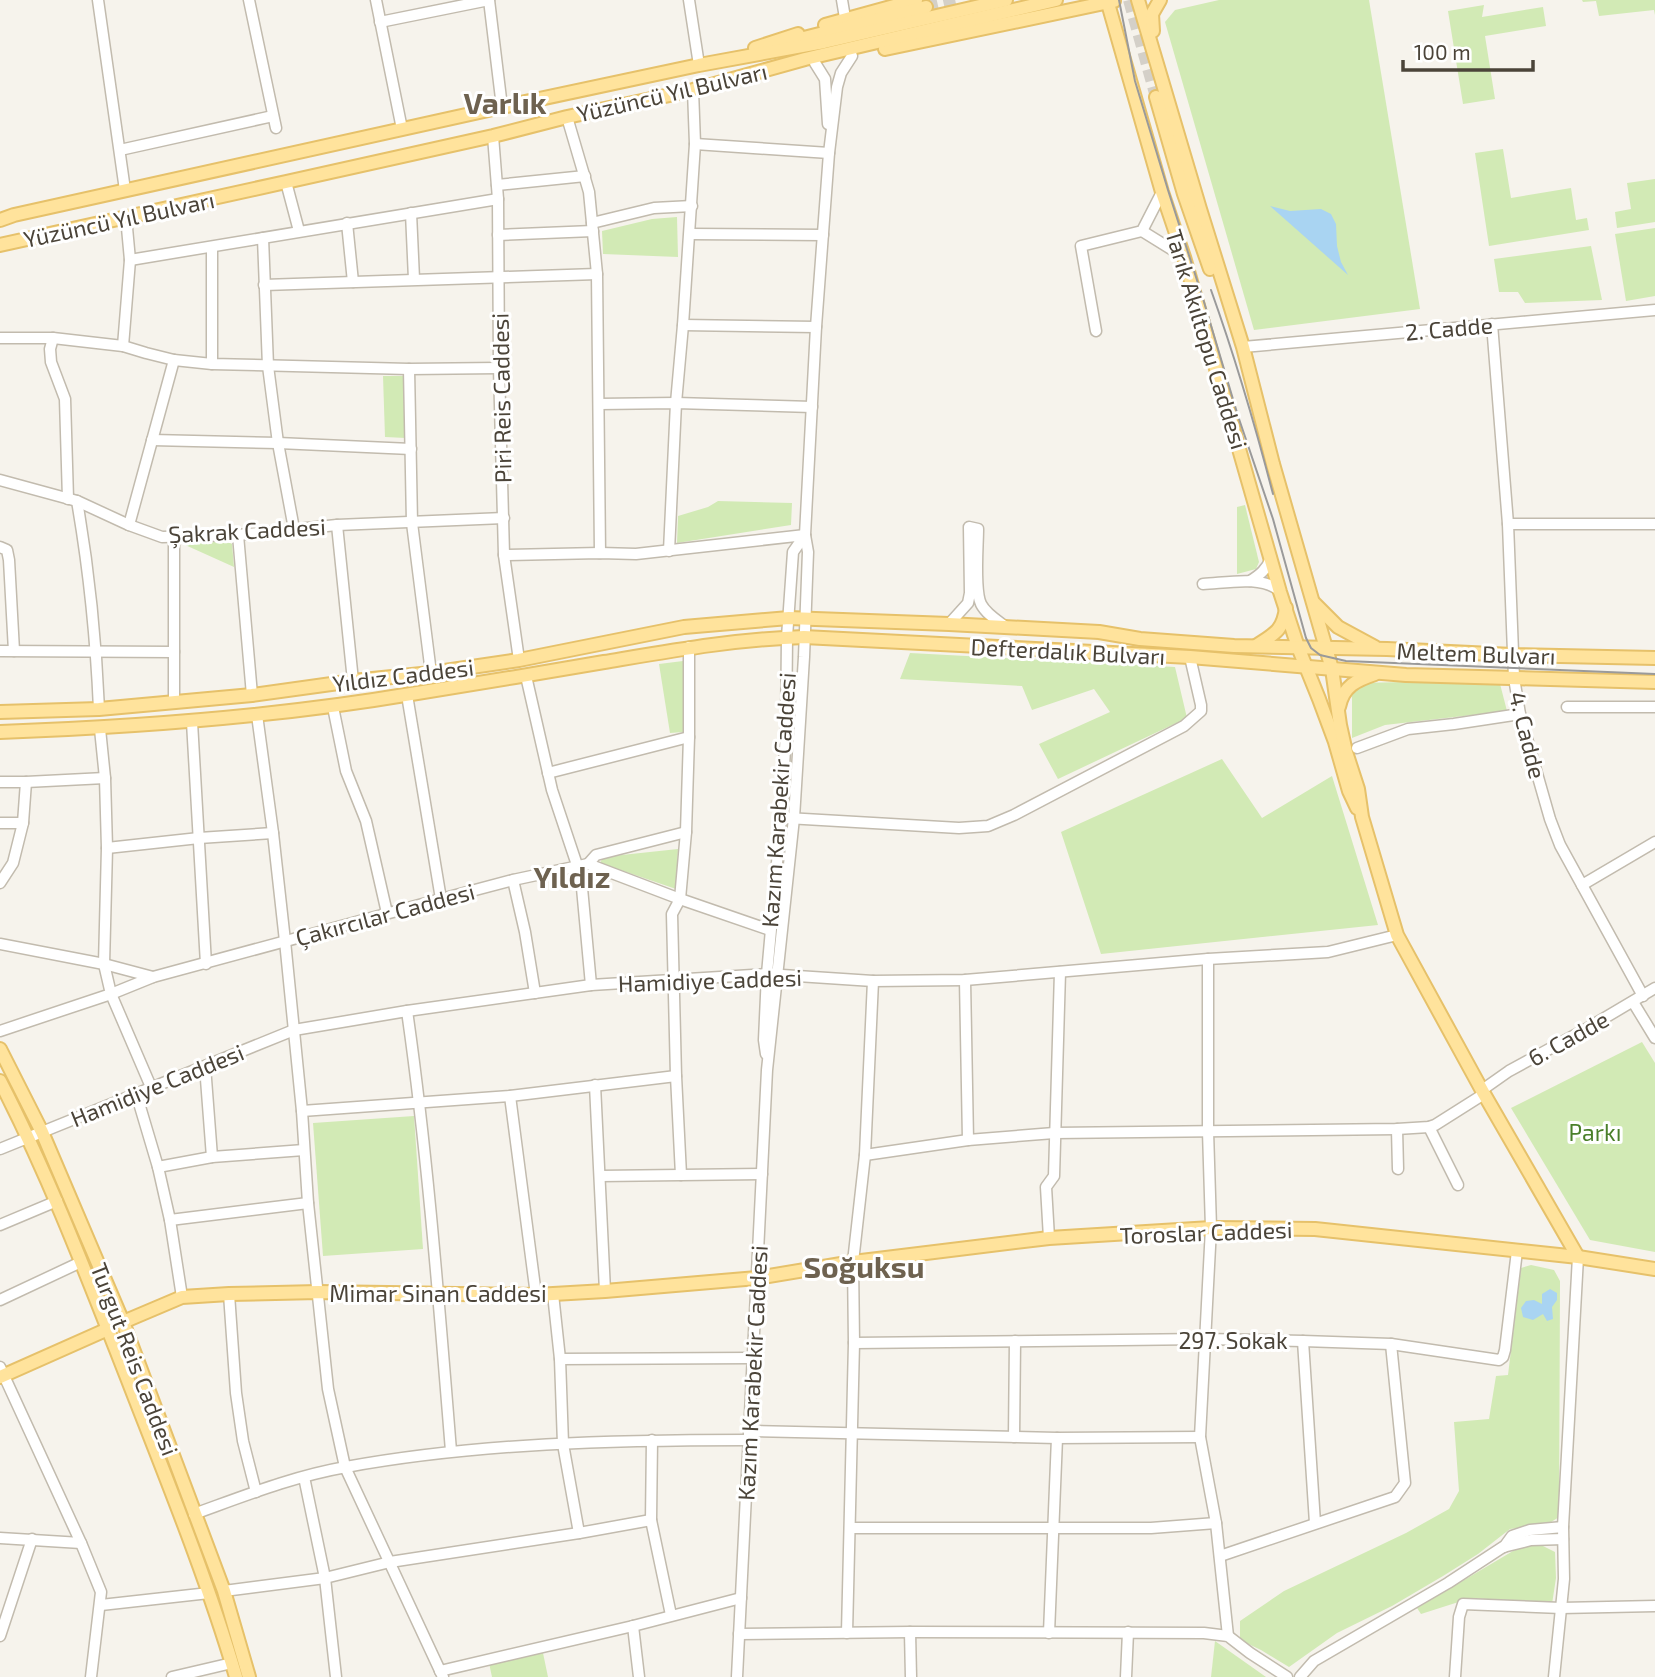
<svg xmlns="http://www.w3.org/2000/svg" width="1655" height="1677" font-family="'Exo 2',sans-serif">
  <style>
    .green { fill: #d2eab5 }
    .water { fill: #a9d4f2 }
    .lines { fill: none; stroke-linecap: round; stroke-linejoin: round }
    .major-tunnel { stroke: #d4d0c8; stroke-width: 12; stroke-dasharray: 12 6; stroke-linecap: butt }
    .minor-casing { stroke: #c2bbae; stroke-width: 13 }
    .major-casing { stroke: #e6c16a; stroke-width: 16 }
    .minor { stroke: #fff; stroke-width: 10 }
    .major { stroke: #ffe39c; stroke-width: 12 }
    .tram { stroke: #9a9a9a; stroke-width: 2 }
    .labels { text-anchor: middle; dominant-baseline: central; stroke-width: 6; stroke-linejoin: round; paint-order: stroke }
    .street-label { font-size: 23px; fill: #4b4439; stroke: #fff }
    .park-label { font-size: 23px; fill: #4a7f2a; stroke: #fff }
    .district-label { font-size: 30px; font-weight: bold; fill: #6e6250; stroke: #fff }
  </style>
  <rect width="100%" height="100%" fill="#f6f3ec"/>
  <g class="green">
    <polygon points="1219,0 1369,0 1420,309 1254,330 1165,22 1175,10"/>
    <polygon points="1582,0 1655,0 1655,15 1654,10 1599,16 1596,1 1583,2"/>
    <polygon points="1484,5 1482,17 1543,7 1546,26 1485,36 1495,99 1463,104 1448,11"/>
    <polygon points="1503,149 1511,198 1571,188 1576,220 1587,218 1589,230 1489,246 1475,153"/>
    <polygon points="1655,179 1655,222 1617,228 1615,212 1631,209 1627,183"/>
    <polygon points="677,217 678,257 603,254 602,231 652,219"/>
    <polygon points="1655,228 1655,296 1626,301 1615,234"/>
    <polygon points="1591,246 1602,300 1525,303 1518,292 1499,292 1494,259"/>
    <polygon points="383,376 404,376 406,438 385,437"/>
    <polygon points="718,501 792,503 791,525 677,543 678,516 708,507"/>
    <polygon points="1245,505 1259,562 1256,569 1237,574 1237,507"/>
    <polygon points="224,540 232,544 234,567 183,544"/>
    <polygon points="910,653 1175,667 1187,718 1058,779 1039,744 1110,712 1094,689 1032,710 1022,686 900,679"/>
    <polygon points="683,661 683,732 670,733 659,664"/>
    <polygon points="1499,680 1507,711 1385,725 1352,738 1352,690 1358,683"/>
    <polygon points="1222,759 1262,818 1332,776 1378,925 1101,954 1061,832"/>
    <polygon points="678,849 676,889 600,863 603,857"/>
    <polygon points="1642,1042 1655,1063 1655,1252 1590,1240 1511,1108"/>
    <polygon points="414,1116 423,1249 323,1256 313,1123"/>
    <polygon points="1531,1265 1554,1270 1560,1281 1559,1517 1548,1524 1510,1529 1478,1554 1443,1576 1392,1606 1337,1633 1289,1667 1261,1650 1240,1640 1240,1621 1284,1591 1406,1533 1449,1509 1459,1491 1454,1422 1489,1419 1496,1376 1508,1375 1521,1268"/>
    <polygon points="1539,1544 1555,1552 1556,1578 1552,1604 1471,1598 1421,1614 1417,1608 1518,1548"/>
    <polygon points="1215,1641 1266,1677 1211,1677"/>
    <polygon points="543,1653 548,1677 492,1677 489,1663"/>
  </g>
  <g class="water">
    <polygon points="1270,206 1290,211 1321,209 1331,214 1336,224 1337,246 1341,262 1348,275"/>
    <polygon points="1550,1289 1557,1293 1557,1300 1552,1307 1553,1319 1547,1321 1543,1314 1533,1320 1523,1317 1521,1308 1526,1301 1534,1300 1542,1304 1542,1294"/>
  </g>
  <g class="lines">
    <g class="major-tunnel">
      <polyline points="1129,0 1156,97"/>
      <polyline points="926,7 958,0"/>
    </g>
    <defs>
      <g id="minor">
        <polyline points="98,0 125,190"/>
        <polyline points="249,0 276,128"/>
        <polyline points="376,0 402,129"/>
        <polyline points="489,0 502,107"/>
        <polyline points="689,0 699,65"/>
        <polyline points="842,0 845,18"/>
        <polyline points="380,22 489,0"/>
        <polyline points="815,63 825,79 828,124"/>
        <polyline points="567,117 589,192 597,274 600,553"/>
        <polyline points="493,136 498,199 499,368 504,555 519,660"/>
        <polyline points="695,144 829,153"/>
        <polyline points="120,150 273,116"/>
        <polyline points="286,182 299,231"/>
        <polyline points="497,185 585,176"/>
        <polyline points="411,213 414,279"/>
        <polyline points="347,223 353,282"/>
        <polyline points="592,223 654,208 692,206"/>
        <polyline points="1142,231 1184,257"/>
        <polyline points="690,234 823,235"/>
        <polyline points="498,235 593,231"/>
        <polyline points="263,238 268,366 278,443 294,529"/>
        <polyline points="130,260 498,199"/>
        <polyline points="264,285 597,274"/>
        <polyline points="1492,324 1508,524 1514,678 1520,714 1550,819 1560,845 1643,996"/>
        <polyline points="683,325 816,327"/>
        <polyline points="1096,331 1081,246 1142,231 1162,192"/>
        <polyline points="0,338 53,338 123,346 146,353 174,360 212,364 409,369 499,368"/>
        <polyline points="53,338 50,349 51,362 65,399 68,499"/>
        <polyline points="123,346 130,260 126,217"/>
        <polyline points="1243,347 1655,310"/>
        <polyline points="212,364 212,247"/>
        <polyline points="409,369 412,523 431,673"/>
        <polyline points="599,404 676,403 812,407"/>
        <polyline points="152,440 278,443 411,449"/>
        <polyline points="0,480 77,501 129,525 162,537 238,535 337,525 504,518"/>
        <path d="M77 501C89 570 96 639 99 709"/>
        <polyline points="1508,524 1655,524"/>
        <polyline points="129,525 174,360"/>
        <polyline points="337,525 353,681"/>
        <polyline points="238,535 252,695"/>
        <polyline points="0,547 7,550 9,560 14,651"/>
        <polyline points="669,551 676,403 683,325 695,144 693,90"/>
        <polyline points="504,555 600,553 636,554 805,535"/>
        <path d="M1250 581C1260 575 1267 569 1271 558"/>
        <path d="M1203 584C1226 583 1261 575 1280 591"/>
        <path d="M949 624 968 603 970 593 969 527 978 529C978 546 974 590 981 604 986 614 998 621 1006 627"/>
        <polyline points="0,651 174,652"/>
        <polyline points="526,676 552,790 577,865 582,888 591,985"/>
        <polyline points="407,695 441,899"/>
        <polyline points="174,702 174,536"/>
        <polyline points="333,707 346,771 366,821 387,913"/>
        <polyline points="1567,707 1655,707"/>
        <polyline points="257,715 273,833 285,941 302,1111 308,1203 328,1389 345,1467 443,1677"/>
        <polyline points="192,722 206,964"/>
        <polyline points="100,729 105,778 107,848 104,964 111,994 151,1087"/>
        <polyline points="1357,748 1408,729 1454,724 1520,714"/>
        <polyline points="548,773 689,737"/>
        <polyline points="0,782 26,782 105,778"/>
        <polyline points="787,818 959,828 988,826 1014,815 1184,726 1201,711 1201,705 1190,657"/>
        <polyline points="0,823 23,823"/>
        <polyline points="107,848 199,838 273,833"/>
        <polyline points="588,864 596,855 686,832"/>
        <polyline points="513,880 525,932 535,993"/>
        <polyline points="0,883 13,863 23,823 26,782"/>
        <polyline points="1582,885 1655,842"/>
        <polyline points="0,944 104,964 153,977"/>
        <polyline points="1208,959 1208,1131 1211,1228 1200,1437 1216,1523 1228,1636"/>
        <polyline points="965,980 968,1140"/>
        <polyline points="1633,1002 1655,1038"/>
        <path d="M407 1011C428 1157 439 1304 451 1451"/>
        <polyline points="0,1031 111,994 153,977 441,899 513,880 588,864 680,899 770,930"/>
        <polyline points="766,1054 764,1040 767,974 781,818 786,732 787,637 793,552 805,535"/>
        <polyline points="205,1066 212,1157"/>
        <polyline points="595,1085 605,1291"/>
        <polyline points="1482,1090 1509,1071 1586,1029 1655,988"/>
        <polyline points="136,1093 158,1167 170,1220 182,1297"/>
        <polyline points="510,1096 536,1295"/>
        <polyline points="302,1111 510,1096 676,1076"/>
        <polyline points="1429,1127 1458,1185"/>
        <polyline points="1397,1129 1398,1169"/>
        <polyline points="0,1149 294,1030 407,1011 591,985 767,974 873,981 965,980 1208,959 1328,952 1397,935"/>
        <polyline points="865,1155 968,1140 1054,1133 1397,1129 1429,1127 1435,1125 1484,1094"/>
        <polyline points="158,1167 212,1157 304,1150"/>
        <polyline points="681,1175 676,1076 672,914 680,899 686,832 689,737 689,647"/>
        <polyline points="600,1176 762,1174"/>
        <polyline points="170,1220 308,1203"/>
        <polyline points="0,1225 57,1201"/>
        <polyline points="1049,1238 1046,1187 1054,1176 1060,972"/>
        <polyline points="229,1294 236,1393 243,1441 256,1492"/>
        <polyline points="553,1294 560,1359 563,1444 579,1533"/>
        <polyline points="0,1300 81,1262"/>
        <polyline points="1303,1341 1315,1523"/>
        <polyline points="854,1343 1204,1339 1303,1341 1391,1344 1499,1360 1503,1357 1505,1350 1517,1251"/>
        <polyline points="560,1359 752,1358"/>
        <polyline points="0,1367 81,1543 101,1592 91,1677"/>
        <polyline points="749,1431 1057,1438 1200,1437"/>
        <polyline points="1014,1437 1015,1341"/>
        <polyline points="652,1440 651,1520 671,1615"/>
        <polyline points="304,1477 325,1578 336,1677"/>
        <path d="M194 1514C244 1496 294 1476 346 1467 478 1443 614 1440 748 1440"/>
        <polyline points="850,1528 1151,1528 1216,1523"/>
        <polyline points="0,1538 81,1543"/>
        <polyline points="1504,1547 1512,1536 1530,1530 1563,1527"/>
        <polyline points="1220,1556 1395,1497 1405,1483 1391,1344"/>
        <polyline points="224,1591 325,1578 390,1562 579,1533 651,1520"/>
        <polyline points="101,1605 209,1593"/>
        <polyline points="633,1626 639,1677"/>
        <polyline points="910,1632 911,1677"/>
        <polyline points="847,1633 854,1343 853,1262 865,1155 873,981"/>
        <polyline points="1049,1633 1057,1438"/>
        <polyline points="739,1634 910,1632 1204,1633 1228,1636 1250,1653 1287,1677"/>
        <polyline points="0,1636 32,1539"/>
        <polyline points="440,1671 633,1626 741,1598"/>
        <polyline points="172,1677 232,1663"/>
        <polyline points="737,1677 767,1070 794,818 804,657 808,552 805,535 816,327 829,153 837,87 841,73 852,56"/>
        <polyline points="1126,1677 1128,1632"/>
        <polyline points="1300,1677 1314,1661 1448,1583 1503,1547 1531,1540 1563,1539"/>
        <polyline points="1455,1677 1459,1617 1463,1604 1561,1608 1655,1606"/>
        <polyline points="1554,1677 1564,1579 1563,1527 1578,1257"/>
      </g>
      <g id="major">
        <polyline points="1107,0 1162,192 1184,257 1280,592 1298,647 1319,699 1335,742 1349,791 1357,808"/>
        <polyline points="1138,0 1200,209 1243,347 1273,464 1332,669 1340,725 1346,752 1358,789 1362,817 1397,935 1484,1094 1578,1257"/>
        <polyline points="825,25 916,0"/>
        <polyline points="1153,31 1152,14 1160,0"/>
        <polyline points="792,41 926,7"/>
        <polyline points="755,48 798,34"/>
        <polyline points="885,49 1114,1"/>
        <polyline points="1156,97 1184,194 1210,269"/>
        <polyline points="0,220 14,215 502,107 699,65 824,42 1006,0"/>
        <polyline points="0,245 286,182 493,136 567,117 693,90 805,59 1056,0"/>
        <polyline points="1314,603 1338,627 1375,647"/>
        <path d="M1256 646C1274 634 1283 631 1286 608"/>
        <path d="M1339 707C1343 686 1357 680 1375 674"/>
        <polyline points="0,712 99,709 252,695 353,681 431,673 519,660 684,627 789,618 949,624 1099,632 1140,639 1234,646 1387,649 1513,655 1655,658"/>
        <path d="M0 732C138 727 275 717 411 694 475 684 540 673 604 662 670 651 736 639 804 637L1190 657 1406 675 1655 682"/>
        <polyline points="0,1049 42,1132 123,1322 224,1591 249,1677"/>
        <path d="M0 1081C51 1180 90 1284 131 1388 168 1483 207 1579 236 1677"/>
        <polyline points="123,1322 182,1297 229,1294 318,1292 536,1295 605,1291 757,1278 853,1262 1049,1238 1211,1228 1315,1229 1578,1257 1655,1269"/>
        <polyline points="0,1377 108,1329"/>
      </g>
    </defs>
    <use href="#minor" class="minor-casing"/>
    <use href="#major" class="major-casing"/>
    <use href="#minor" class="minor"/>
    <use href="#major" class="major"/>
    <g class="tram">
      <polyline points="1119,0 1135,81 1168,190 1204,302 1238,416 1273,519 1306,638 1311,648 1320,655 1346,661 1655,674"/>
      <path d="M1211 290C1235 357 1255 425 1273 494"/>
    </g>
  </g>
  <g class="labels">
    <g class="street-label">
      <text transform="translate(672 92) rotate(-13)">Yüzüncü Yıl Bulvarı</text>
      <text transform="translate(119 219) rotate(-12)">Yüzüncü Yıl Bulvarı</text>
      <text transform="translate(1449 328) rotate(-5)">2. Cadde</text>
      <text transform="translate(1207 339) rotate(73)">Tarık Akıltopu Caddesi</text>
      <text transform="translate(501 398) rotate(-91)">Piri Reis Caddesi</text>
      <text transform="translate(247 530) rotate(-3)">Şakrak Caddesi</text>
      <text transform="translate(1068 651) rotate(3)">Defterdalık Bulvarı</text>
      <text transform="translate(1476 653) rotate(2)">Meltem Bulvarı</text>
      <text transform="translate(403 675) rotate(-7)">Yıldız Caddesi</text>
      <text transform="translate(1528 735) rotate(76)">4. Cadde</text>
      <text transform="translate(778 800) rotate(-86)">Kazım Karabekir Caddesi</text>
      <text transform="translate(385 914) rotate(-15)">Çakırcılar Caddesi</text>
      <text transform="translate(710 980) rotate(-2)">Hamidiye Caddesi</text>
      <text transform="translate(1568 1038) rotate(-29)">6. Cadde</text>
      <text transform="translate(157 1085) rotate(-22)">Hamidiye Caddesi</text>
      <text transform="translate(1206 1232) rotate(-2)">Toroslar Caddesi</text>
      <text x="438" y="1293">Mimar Sinan Caddesi</text>
      <text x="1233" y="1340">297. Sokak</text>
      <text transform="translate(135 1359) rotate(69)">Turgut Reis Caddesi</text>
      <text transform="translate(752 1373) rotate(-87)">Kazım Karabekir Caddesi</text>
    </g>
    <g class="park-label">
      <text x="1595" y="1132">Parkı</text>
    </g>
    <g class="district-label">
      <text x="505" y="102">Varlık</text>
      <text x="572" y="876">Yıldız</text>
      <text x="864" y="1266">Soğuksu</text>
    </g>
  </g>
  <path d="M1403 60v10h130v-10" fill="none" stroke="#4b4439" stroke-width="3.5"/>
  <text x="1414" y="60" font-size="21" fill="#4b4439" stroke="#ffffff" stroke-width="5" paint-order="stroke">100 m</text>
</svg>
